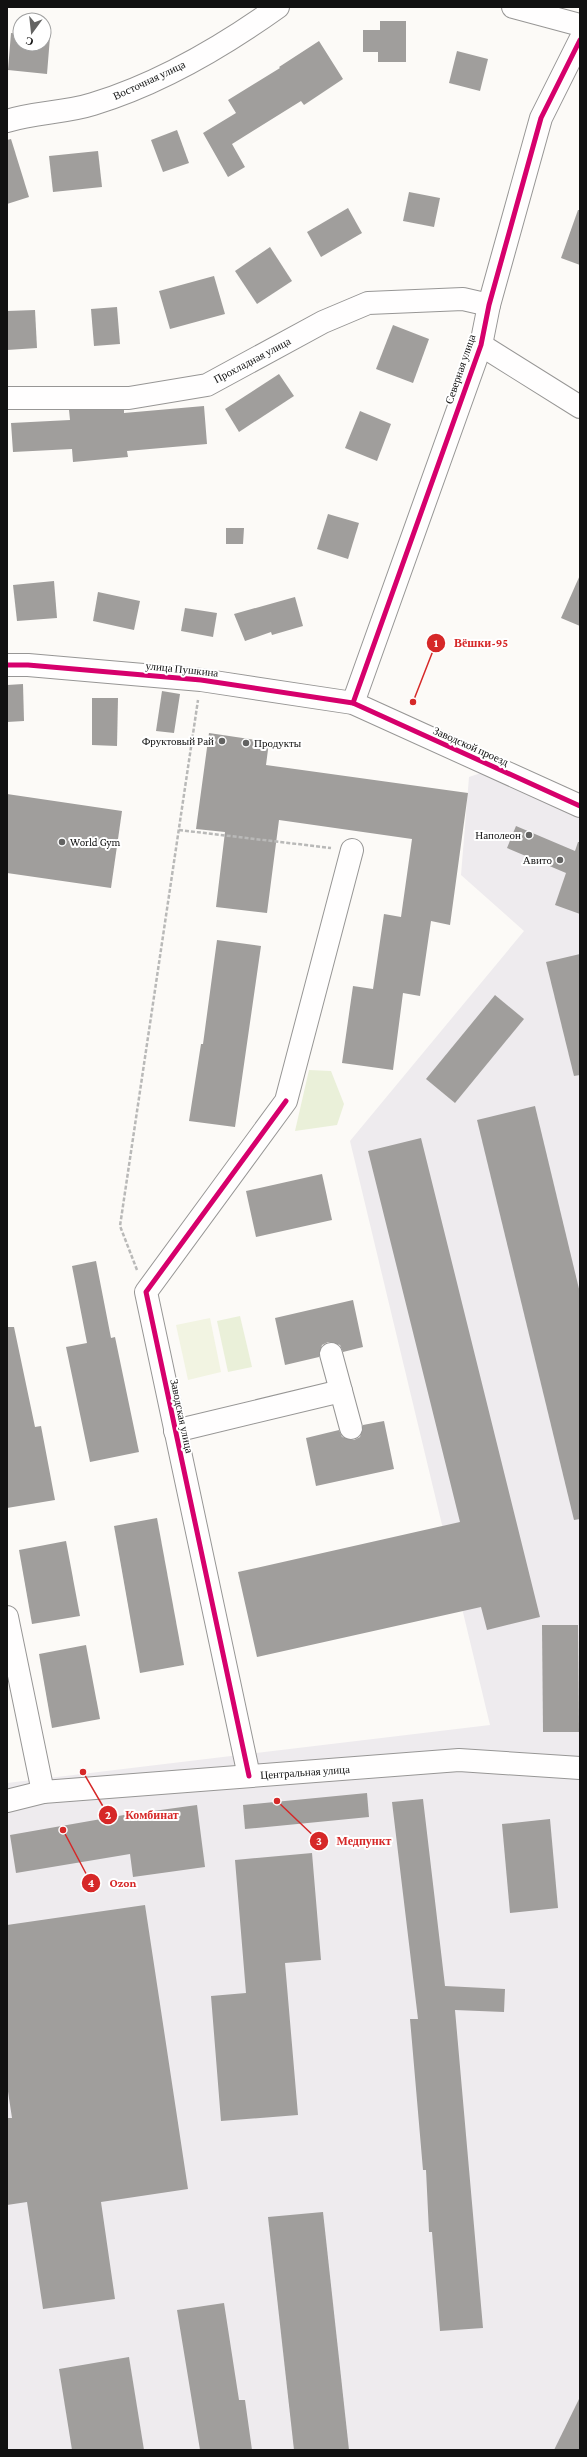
<svg xmlns="http://www.w3.org/2000/svg" width="587" height="2457" font-family="'Crimson Pro',serif">
  <style>
    .industrial { fill: #eeebee }
    .green { fill: #eaf0d9 }
    .pitch { fill: #f2f4e2 }
    .building { fill: #a09e9c }
    .lines { fill: none; stroke-linecap: round; stroke-linejoin: round }
    .minor-casing { stroke: #979695; stroke-width: 24 }
    .path { stroke: #b9b9b8; stroke-width: 2.5; stroke-dasharray: 4 2; stroke-linecap: butt }
    .minor { stroke: #fffefe; stroke-width: 22 }
    .cycleway-casing { stroke: #fff; stroke-width: 8 }
    .cycleway { stroke: #d6006c; stroke-width: 5 }
    .poi-dot { fill: #636362; stroke: #fff; stroke-width: 1.5 }
    .labels { text-anchor: middle; dominant-baseline: central; stroke-width: 4; stroke-linejoin: round; paint-order: stroke }
    .street-label { font-size: 11px; fill: #111; stroke: #fff }
    .poi-label { font-size: 11px; fill: #111; stroke: #fff; text-anchor: end }
    .leader { fill: none; stroke: #d62828; stroke-width: 1.5 }
    .callout-dot { fill: #d62828; stroke: #fff; stroke-width: 1.5 }
    .mark-label { font-size: 12px; text-anchor: middle; font-weight: bold; fill: #fff }
    .callout-label { font-size: 12px; text-anchor: middle; font-weight: bold; fill: #d62828; stroke: #fff; stroke-width: 4; stroke-linejoin: round; paint-order: stroke }
  </style>
  <rect width="100%" height="100%" fill="#fcfaf7"/>
  <polygon class="industrial" points="490,770 554,796 580,819 580,2450 7,2450 7,1783 490,1725 350,1141 524,931 461,875 469,777"/>
  <g class="green">
    <polygon points="309,1070 331,1071 344,1104 337,1125 295,1131"/>
    <polygon points="240,1316 252,1367 228,1372 217,1321"/>
  </g>
  <polygon class="pitch" points="210,1318 221,1372 188,1380 176,1325"/>
  <g class="building">
    <polygon points="380,21 406,21 406,62 378,62 378,52 363,52 363,30 380,30"/>
    <polygon points="11,33 20,34 20,44 44,44 44,36 50,37 47,74 8,70"/>
    <polygon points="319,41 343,79 304,105 301,101 232,144 245,167 228,177 203,133 236,113 228,100 280,68 279,67"/>
    <polygon points="457,51 488,59 480,91 449,83"/>
    <polygon points="177,130 189,163 163,172 151,140"/>
    <polygon points="11,139 29,197 7,204 7,140"/>
    <polygon points="98,151 102,187 53,192 49,156"/>
    <polygon points="409,192 440,198 434,227 403,221"/>
    <polygon points="348,208 362,233 321,257 307,232"/>
    <polygon points="578,210 580,210 580,265 561,258"/>
    <polygon points="270,247 292,281 257,304 235,271"/>
    <polygon points="214,276 225,314 170,329 159,291"/>
    <polygon points="117,307 120,344 94,346 91,309"/>
    <polygon points="35,310 37,348 7,350 7,311"/>
    <polygon points="393,325 429,339 413,383 376,369"/>
    <polygon points="279,374 294,396 239,432 225,409"/>
    <polygon points="204,406 207,444 127,451 128,457 73,462 72,449 13,452 11,423 70,420 69,410 124,410 124,413"/>
    <polygon points="360,411 391,424 377,461 345,448"/>
    <polygon points="328,514 359,523 348,559 317,549"/>
    <polygon points="226,528 244,528 243,544 226,544"/>
    <polygon points="580,575 580,626 561,618"/>
    <polygon points="54,581 57,618 17,621 13,585"/>
    <polygon points="98,592 140,601 134,630 93,621"/>
    <polygon points="295,597 303,626 272,635 271,632 245,641 234,614"/>
    <polygon points="185,608 217,613 213,637 181,631"/>
    <polygon points="23,684 24,721 7,722 7,685"/>
    <polygon points="162,691 180,694 174,733 156,731"/>
    <polygon points="92,698 118,698 117,746 92,745"/>
    <polygon points="209,733 269,742 266,765 468,793 450,925 431,921 420,996 403,993 393,1070 342,1063 353,986 373,989 384,914 401,917 412,839 279,820 267,913 216,907 225,832 196,829"/>
    <polygon points="7,794 122,811 111,888 7,873"/>
    <polygon points="516,826 575,851 578,842 580,842 580,914 555,905 566,873 507,848"/>
    <polygon points="217,940 261,946 235,1127 189,1121 201,1044 203,1044"/>
    <polygon points="580,954 580,1075 574,1076 546,962"/>
    <polygon points="495,995 524,1019 455,1103 426,1079"/>
    <polygon points="535,1106 580,1293 580,1519 574,1520 477,1120"/>
    <polygon points="421,1138 540,1617 487,1630 481,1607 257,1657 238,1572 460,1522 368,1151"/>
    <polygon points="322,1174 332,1220 256,1237 246,1191"/>
    <polygon points="96,1261 111,1338 115,1337 139,1452 90,1462 66,1347 87,1343 72,1266"/>
    <polygon points="353,1300 363,1347 343,1352 340,1345 328,1342 322,1345 319,1357 285,1365 275,1318"/>
    <polygon points="7,1327 14,1327 35,1427 41,1426 55,1500 7,1508"/>
    <polygon points="384,1421 394,1469 316,1486 306,1438 339,1430 342,1437 354,1440 360,1437 363,1425"/>
    <polygon points="157,1518 184,1665 140,1673 114,1526"/>
    <polygon points="66,1541 80,1616 32,1624 19,1550"/>
    <polygon points="542,1625 578,1625 579,1732 543,1732"/>
    <polygon points="86,1645 100,1719 52,1728 39,1654"/>
    <polygon points="367,1793 369,1817 245,1829 243,1805"/>
    <polygon points="423,1799 445,1986 505,1989 504,2012 455,2010 483,2328 440,2331 432,2232 429,2232 426,2170 423,2170 410,2019 418,2019 392,1802"/>
    <polygon points="197,1805 205,1867 133,1877 130,1854 16,1873 10,1835 124,1815"/>
    <polygon points="550,1819 558,1908 510,1913 502,1824"/>
    <polygon points="312,1853 321,1960 285,1963 298,2115 221,2121 211,1996 246,1993 235,1860"/>
    <polygon points="145,1905 188,2189 101,2202 115,2299 43,2309 27,2202 7,2205 7,2118 12,2118 7,2085 7,1925"/>
    <polygon points="323,2212 349,2450 294,2450 268,2217"/>
    <polygon points="224,2303 239,2400 245,2400 252,2450 200,2450 177,2310"/>
    <polygon points="129,2357 144,2450 72,2450 59,2369"/>
    <polygon points="580,2397 580,2450 554,2450"/>
  </g>
  <g class="lines">
    <defs>
      <g id="minor">
        <polyline points="513,7 580,25"/>
        <path d="M7 121C35 112 65 113 93 104 159 84 222 47 278 7"/>
        <polyline points="481,345 580,407"/>
        <polyline points="7,398 129,398 207,385 323,322 368,303 463,299 489,305"/>
        <polyline points="7,665 28,665 201,680 353,703 580,806"/>
        <polyline points="353,703 481,345 489,305 541,118 580,40"/>
        <polyline points="331,1354 351,1428"/>
        <polyline points="175,1431 341,1391"/>
        <polyline points="7,1617 43,1792"/>
        <polyline points="249,1776 146,1292 286,1101 352,850"/>
        <polyline points="7,1801 43,1792 459,1760 580,1768"/>
      </g>
    </defs>
    <use href="#minor" class="minor-casing"/>
    <g class="path">
      <polyline points="179,830 331,848"/>
      <polyline points="137,1270 120,1226 198,700"/>
    </g>
    <use href="#minor" class="minor"/>
    <defs>
      <g id="cycleway">
        <polyline points="7,665 28,665 201,680 353,703 580,806"/>
        <polyline points="353,703 481,345 489,305 541,118 580,40"/>
        <polyline points="249,1776 146,1292 286,1101"/>
      </g>
    </defs>
    <use href="#cycleway" class="cycleway-casing"/>
    <use href="#cycleway" class="cycleway"/>
  </g>
  <g class="poi-dot">
    <circle cx="222" cy="741" r="4"/>
    <circle cx="246" cy="743" r="4"/>
    <circle cx="529" cy="835" r="4"/>
    <circle cx="62" cy="842" r="4"/>
    <circle cx="560" cy="860" r="4"/>
  </g>
  <g class="labels">
    <g class="street-label">
      <text transform="translate(149 80) rotate(-25)">Восточная улица</text>
      <text transform="translate(252 360) rotate(-28)">Прохладная улица</text>
      <text transform="translate(460 369) rotate(-71)">Северная улица</text>
      <text transform="translate(182 669) rotate(6)">улица Пушкина</text>
      <text transform="translate(471 746) rotate(24)">Заводской проезд</text>
      <text transform="translate(182 1416) rotate(78)">Заводская улица</text>
      <text transform="translate(305 1772) rotate(-4)">Центральная улица</text>
    </g>
    <g class="poi-label">
      <text x="214" y="741">Фруктовый Рай</text>
      <text x="254" y="743" text-anchor="start">Продукты</text>
      <text x="521" y="835">Наполеон</text>
      <text x="70" y="842" text-anchor="start">World Gym</text>
      <text x="552" y="860">Авито</text>
    </g>
  </g>
  <path class="leader" d="M413 702L436 643M83 1772L108 1815M277 1801L319 1841M63 1830L91 1883"/>
  <g class="callout-dot">
    <circle cx="413" cy="702" r="4"/>
    <circle cx="83" cy="1772" r="4"/>
    <circle cx="277" cy="1801" r="4"/>
    <circle cx="63" cy="1830" r="4"/>
    <circle cx="436" cy="643" r="10"/>
    <circle cx="108" cy="1815" r="10"/>
    <circle cx="319" cy="1841" r="10"/>
    <circle cx="91" cy="1883" r="10"/>
  </g>
  <g class="mark-label">
    <text x="436" y="647">1</text>
    <text x="108" y="1819">2</text>
    <text x="319" y="1845">3</text>
    <text x="91" y="1887">4</text>
  </g>
  <g class="callout-label">
    <text x="481" y="647">Вёшки-95</text>
    <text x="152" y="1819">Комбинат</text>
    <text x="364" y="1845">Медпункт</text>
    <text x="123" y="1887">Ozon</text>
  </g>
  <rect width="587" height="2457" fill="none" stroke="#111111" stroke-width="16"/>
  <g transform="translate(32 32) rotate(195)"><circle r="19" fill="#ffffff" stroke="#a0a0a0"/>
  <path d="M0-3L7 15L0 10L-7 15Z" fill="#636362"/>
  <text y="-6" font-size="11" font-weight="bold" text-anchor="middle" fill="#111111">С</text>
  </g>
</svg>
